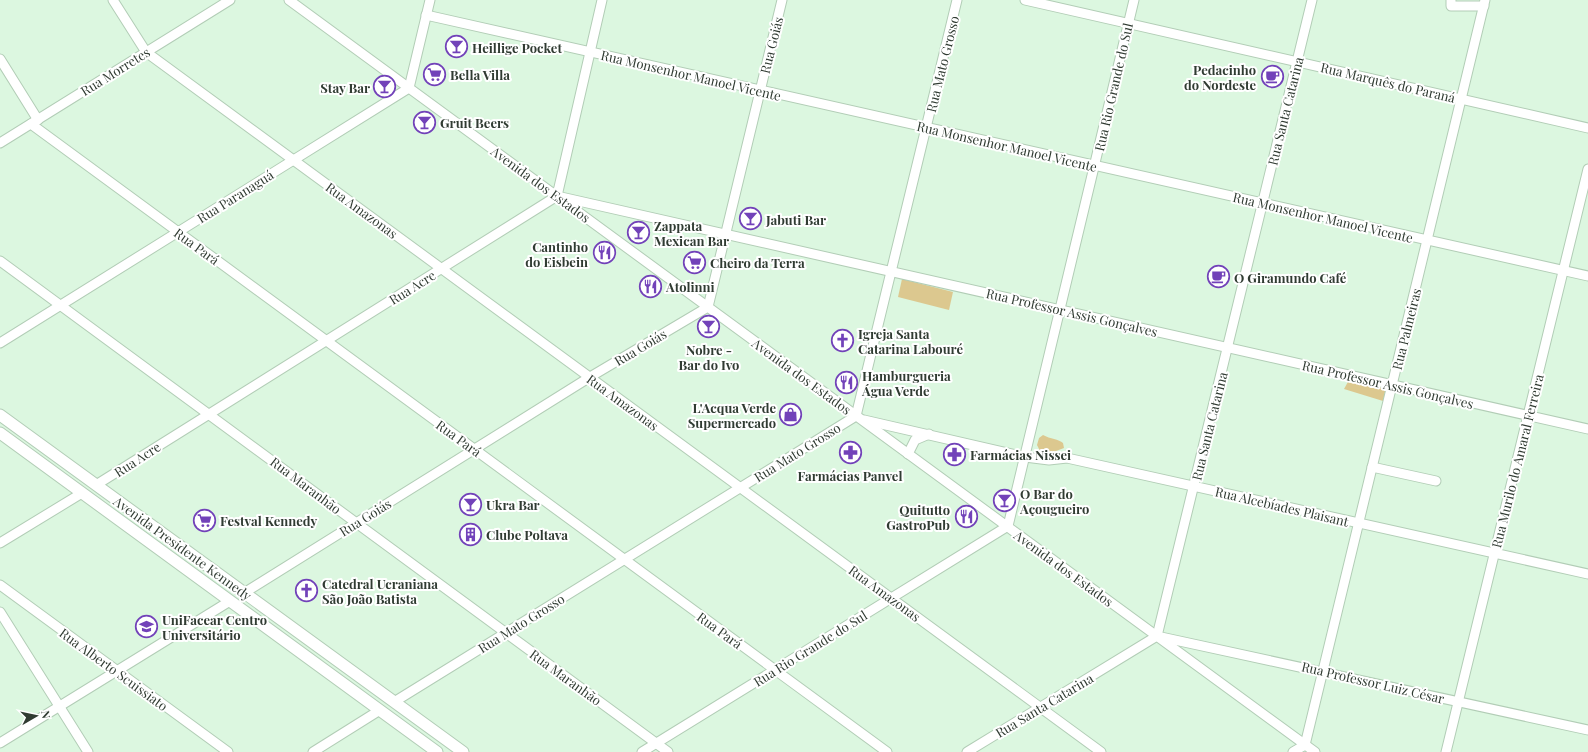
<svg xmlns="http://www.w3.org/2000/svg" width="1588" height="752" font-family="'Playfair Display',serif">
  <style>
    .green { fill: #dcc88f }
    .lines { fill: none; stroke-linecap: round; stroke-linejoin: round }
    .minor-casing { stroke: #b2cdb6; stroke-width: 11 }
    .major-casing { stroke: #b2cdb6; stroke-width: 13 }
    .minor { stroke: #fff; stroke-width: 9 }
    .major { stroke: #fff; stroke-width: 11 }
    .labels { text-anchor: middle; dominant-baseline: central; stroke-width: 4; stroke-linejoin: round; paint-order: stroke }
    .street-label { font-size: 13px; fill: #303b32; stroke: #fff }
    .poi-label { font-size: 13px; font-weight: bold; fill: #303b32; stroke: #fff; text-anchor: start }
  </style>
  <rect width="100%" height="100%" fill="#dcf7e0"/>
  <g class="green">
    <polygon points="902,279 953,292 949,310 898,297"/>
    <polygon points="1349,380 1386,388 1383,401 1344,389"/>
    <path d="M1043 435C1050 439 1059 439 1063 443L1064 448 1048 454 1041 453 1037 445 1039 438Z"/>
  </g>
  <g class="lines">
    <defs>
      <g id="minor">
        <polyline points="113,0 146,52 1101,752"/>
        <polyline points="289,0 1315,752"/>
        <polyline points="1025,0 1588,128"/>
        <polyline points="1451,0 1451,6 1484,6"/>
        <polyline points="426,15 1588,276"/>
        <polyline points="0,59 38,120"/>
        <polyline points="31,124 887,752"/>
        <polyline points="0,143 230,0"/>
        <polyline points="561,197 1588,429"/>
        <polyline points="0,261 668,752"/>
        <polyline points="0,343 409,88 430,0"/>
        <polyline points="864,420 1025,457 1049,460 1067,458 1588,574"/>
        <polyline points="908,454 915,440 929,434"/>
        <polyline points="1372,467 1436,481"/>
        <polyline points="96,485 557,196 602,0"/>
        <polyline points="0,543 82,493"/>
        <polyline points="0,585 228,752"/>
        <polyline points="244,593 590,377 708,307 782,0"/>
        <polyline points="0,612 88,752"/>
        <polyline points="1161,637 1588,730"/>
        <polyline points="394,702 856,416 957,0"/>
        <polyline points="0,743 230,601"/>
        <polyline points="313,752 380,710"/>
        <polyline points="642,752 1008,526 1134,0"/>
        <polyline points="967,752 1157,636 1312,0"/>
        <polyline points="1293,752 1305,745 1485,0"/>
        <polyline points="1446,752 1588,169"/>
      </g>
      <g id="major">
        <polyline points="0,415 463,752"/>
        <polyline points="0,433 437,752"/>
      </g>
    </defs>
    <use href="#minor" class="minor-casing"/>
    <use href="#major" class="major-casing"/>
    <use href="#minor" class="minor"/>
    <use href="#major" class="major"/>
  </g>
  <defs>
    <symbol id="bar-ring" viewBox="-11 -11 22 22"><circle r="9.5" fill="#fff" stroke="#7242b9" stroke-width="1.5"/><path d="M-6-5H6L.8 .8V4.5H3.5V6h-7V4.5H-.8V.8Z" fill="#7242b9"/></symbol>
    <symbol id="supermarket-ring" viewBox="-11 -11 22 22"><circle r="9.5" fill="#fff" stroke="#7242b9" stroke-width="1.5"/><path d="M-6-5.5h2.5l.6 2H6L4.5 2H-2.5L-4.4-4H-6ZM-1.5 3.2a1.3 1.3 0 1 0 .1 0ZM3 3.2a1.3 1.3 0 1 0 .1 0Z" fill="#7242b9"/></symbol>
    <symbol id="cafe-ring" viewBox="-11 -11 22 22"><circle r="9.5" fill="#fff" stroke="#7242b9" stroke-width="1.5"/><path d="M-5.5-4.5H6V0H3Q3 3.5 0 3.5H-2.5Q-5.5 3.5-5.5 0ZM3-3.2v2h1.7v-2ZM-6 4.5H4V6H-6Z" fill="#7242b9"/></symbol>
    <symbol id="restaurant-ring" viewBox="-11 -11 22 22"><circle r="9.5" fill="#fff" stroke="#7242b9" stroke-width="1.5"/><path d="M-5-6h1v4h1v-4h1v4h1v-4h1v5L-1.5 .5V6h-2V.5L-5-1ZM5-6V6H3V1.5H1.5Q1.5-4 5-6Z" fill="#7242b9"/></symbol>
    <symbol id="church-ring" viewBox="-11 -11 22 22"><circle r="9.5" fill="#fff" stroke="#7242b9" stroke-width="1.5"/><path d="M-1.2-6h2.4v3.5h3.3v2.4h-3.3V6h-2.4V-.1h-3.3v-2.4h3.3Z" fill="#7242b9"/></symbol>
    <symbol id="shop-ring" viewBox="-11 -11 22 22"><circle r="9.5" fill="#fff" stroke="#7242b9" stroke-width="1.5"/><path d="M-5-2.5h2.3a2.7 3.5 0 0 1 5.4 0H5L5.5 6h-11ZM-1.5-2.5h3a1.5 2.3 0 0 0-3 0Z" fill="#7242b9"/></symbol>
    <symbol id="pharmacy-ring" viewBox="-11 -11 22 22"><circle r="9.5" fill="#fff" stroke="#7242b9" stroke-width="1.5"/><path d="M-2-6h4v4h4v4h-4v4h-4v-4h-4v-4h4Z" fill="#7242b9"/></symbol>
    <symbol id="building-ring" viewBox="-11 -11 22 22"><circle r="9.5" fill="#fff" stroke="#7242b9" stroke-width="1.5"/><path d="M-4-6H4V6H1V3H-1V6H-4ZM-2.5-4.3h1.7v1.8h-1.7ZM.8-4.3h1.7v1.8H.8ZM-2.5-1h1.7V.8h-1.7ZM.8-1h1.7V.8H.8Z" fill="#7242b9"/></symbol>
    <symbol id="university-ring" viewBox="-11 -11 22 22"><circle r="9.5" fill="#fff" stroke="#7242b9" stroke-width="1.5"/><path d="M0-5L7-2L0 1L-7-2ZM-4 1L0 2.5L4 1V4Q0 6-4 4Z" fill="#7242b9"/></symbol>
  </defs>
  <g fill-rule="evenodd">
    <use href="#bar-ring" x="444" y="34" width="25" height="25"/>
    <use href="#supermarket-ring" x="422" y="62" width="25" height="25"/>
    <use href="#cafe-ring" x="1260" y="64" width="25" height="25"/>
    <use href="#bar-ring" x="372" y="74" width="25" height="25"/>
    <use href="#bar-ring" x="412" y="110" width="25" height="25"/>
    <use href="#bar-ring" x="738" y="206" width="25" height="25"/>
    <use href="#bar-ring" x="626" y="220" width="25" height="25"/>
    <use href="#restaurant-ring" x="592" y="240" width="25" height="25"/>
    <use href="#supermarket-ring" x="682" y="250" width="25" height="25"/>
    <use href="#cafe-ring" x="1206" y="264" width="25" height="25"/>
    <use href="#restaurant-ring" x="638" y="274" width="25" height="25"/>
    <use href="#bar-ring" x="696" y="314" width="25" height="25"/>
    <use href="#church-ring" x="830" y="328" width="25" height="25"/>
    <use href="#restaurant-ring" x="834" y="370" width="25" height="25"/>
    <use href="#shop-ring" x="778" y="402" width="25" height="25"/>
    <use href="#pharmacy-ring" x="838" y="440" width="25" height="25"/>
    <use href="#pharmacy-ring" x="942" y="442" width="25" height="25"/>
    <use href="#bar-ring" x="992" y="488" width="25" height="25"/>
    <use href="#bar-ring" x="458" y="492" width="25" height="25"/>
    <use href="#restaurant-ring" x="954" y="504" width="25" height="25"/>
    <use href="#supermarket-ring" x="192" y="508" width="25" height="25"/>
    <use href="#building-ring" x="458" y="522" width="25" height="25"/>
    <use href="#church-ring" x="294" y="578" width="25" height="25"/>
    <use href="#university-ring" x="134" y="614" width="25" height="25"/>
  </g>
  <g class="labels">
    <g class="street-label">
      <text transform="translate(771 45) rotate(-76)">Rua Goiás</text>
      <text transform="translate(942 64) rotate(-76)">Rua Mato Grosso</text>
      <text transform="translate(115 71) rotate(-32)">Rua Morretes</text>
      <text transform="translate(691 75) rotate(13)">Rua Monsenhor Manoel Vicente</text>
      <text transform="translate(1388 82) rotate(13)">Rua Marquês do Paraná</text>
      <text transform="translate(1113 87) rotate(-77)">Rua Rio Grande do Sul</text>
      <text transform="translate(1285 111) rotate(-76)">Rua Santa Catarina</text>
      <text transform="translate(1007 146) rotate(13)">Rua Monsenhor Manoel Vicente</text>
      <text transform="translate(541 184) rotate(36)">Avenida dos Estados</text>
      <text transform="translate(235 196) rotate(-32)">Rua Paranaguá</text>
      <text transform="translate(362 210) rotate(36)">Rua Amazonas</text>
      <text transform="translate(1323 217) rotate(13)">Rua Monsenhor Manoel Vicente</text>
      <text transform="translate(197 246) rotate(36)">Rua Pará</text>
      <text transform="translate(412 287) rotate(-32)">Rua Acre</text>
      <text transform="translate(1072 312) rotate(13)">Rua Professor Assis Gonçalves</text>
      <text transform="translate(1406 329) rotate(-76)">Rua Palmeiras</text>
      <text transform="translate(640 347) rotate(-31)">Rua Goiás</text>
      <text transform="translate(802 376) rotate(36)">Avenida dos Estados</text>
      <text transform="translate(1388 384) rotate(13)">Rua Professor Assis Gonçalves</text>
      <text transform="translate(623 402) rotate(36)">Rua Amazonas</text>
      <text transform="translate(1209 426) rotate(-76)">Rua Santa Catarina</text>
      <text transform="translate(459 438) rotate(36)">Rua Pará</text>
      <text transform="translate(797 452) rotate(-32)">Rua Mato Grosso</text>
      <text transform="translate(137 459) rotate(-33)">Rua Acre</text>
      <text transform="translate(1517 461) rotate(-76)">Rua Murilo do Amaral Ferreira</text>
      <text transform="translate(306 485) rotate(37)">Rua Maranhão</text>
      <text transform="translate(1282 506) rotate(13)">Rua Alcebíades Plaisant</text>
      <text transform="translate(365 517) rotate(-32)">Rua Goiás</text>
      <text transform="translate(183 548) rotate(36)">Avenida Presidente Kennedy</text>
      <text transform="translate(1064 568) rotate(36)">Avenida dos Estados</text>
      <text transform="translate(885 593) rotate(36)">Rua Amazonas</text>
      <text transform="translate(521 623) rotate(-32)">Rua Mato Grosso</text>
      <text transform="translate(720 630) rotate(36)">Rua Pará</text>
      <text transform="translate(810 648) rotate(-32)">Rua Rio Grande do Sul</text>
      <text transform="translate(114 669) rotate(36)">Rua Alberto Scuissiato</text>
      <text transform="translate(566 677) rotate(36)">Rua Maranhão</text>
      <text transform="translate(1373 682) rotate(13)">Rua Professor Luiz César</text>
      <text transform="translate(1044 705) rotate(-31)">Rua Santa Catarina</text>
    </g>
    <g class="poi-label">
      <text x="472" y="47">Heillige Pocket</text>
      <text x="1256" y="69" text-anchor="end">Pedacinho<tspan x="1256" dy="15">do Nordeste</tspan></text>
      <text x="450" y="74">Bella Villa</text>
      <text x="370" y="87" text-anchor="end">Stay Bar</text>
      <text x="440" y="122">Gruit Beers</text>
      <text x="766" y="219">Jabuti Bar</text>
      <text x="654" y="225">Zappata<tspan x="654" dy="15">Mexican Bar</tspan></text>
      <text x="588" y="246" text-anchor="end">Cantinho<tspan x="588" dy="15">do Eisbein</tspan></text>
      <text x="710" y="262">Cheiro da Terra</text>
      <text x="1234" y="277">O Giramundo Café</text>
      <text x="666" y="286">Atolinni</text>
      <text x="858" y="333">Igreja Santa<tspan x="858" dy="15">Catarina Labouré</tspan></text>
      <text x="709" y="349" text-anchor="middle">Nobre -<tspan x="709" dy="15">Bar do Ivo</tspan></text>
      <text x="862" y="375">Hamburgueria<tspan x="862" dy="15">Água Verde</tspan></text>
      <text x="776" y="407" text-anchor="end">L'Acqua Verde<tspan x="776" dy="15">Supermercado</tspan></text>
      <text x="970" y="454">Farmácias Nissei</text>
      <text x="850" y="475" text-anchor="middle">Farmácias Panvel</text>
      <text x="1020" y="493">O Bar do<tspan x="1020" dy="15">Açougueiro</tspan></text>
      <text x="486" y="504">Ukra Bar</text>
      <text x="950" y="509" text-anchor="end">Quitutto<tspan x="950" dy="15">GastroPub</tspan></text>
      <text x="220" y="520">Festval Kennedy</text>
      <text x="486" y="534">Clube Poltava</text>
      <text x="322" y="583">Catedral Ucraniana<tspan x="322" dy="15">São João Batista</tspan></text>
      <text x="162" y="619">UniFacear Centro<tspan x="162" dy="15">Universitário</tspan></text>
    </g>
  </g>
  <g transform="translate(36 716) rotate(81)" stroke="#ffffff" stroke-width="3" paint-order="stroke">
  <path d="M0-3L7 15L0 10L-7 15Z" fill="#303b32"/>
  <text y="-6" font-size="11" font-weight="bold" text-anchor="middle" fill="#303b32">N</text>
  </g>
</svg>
